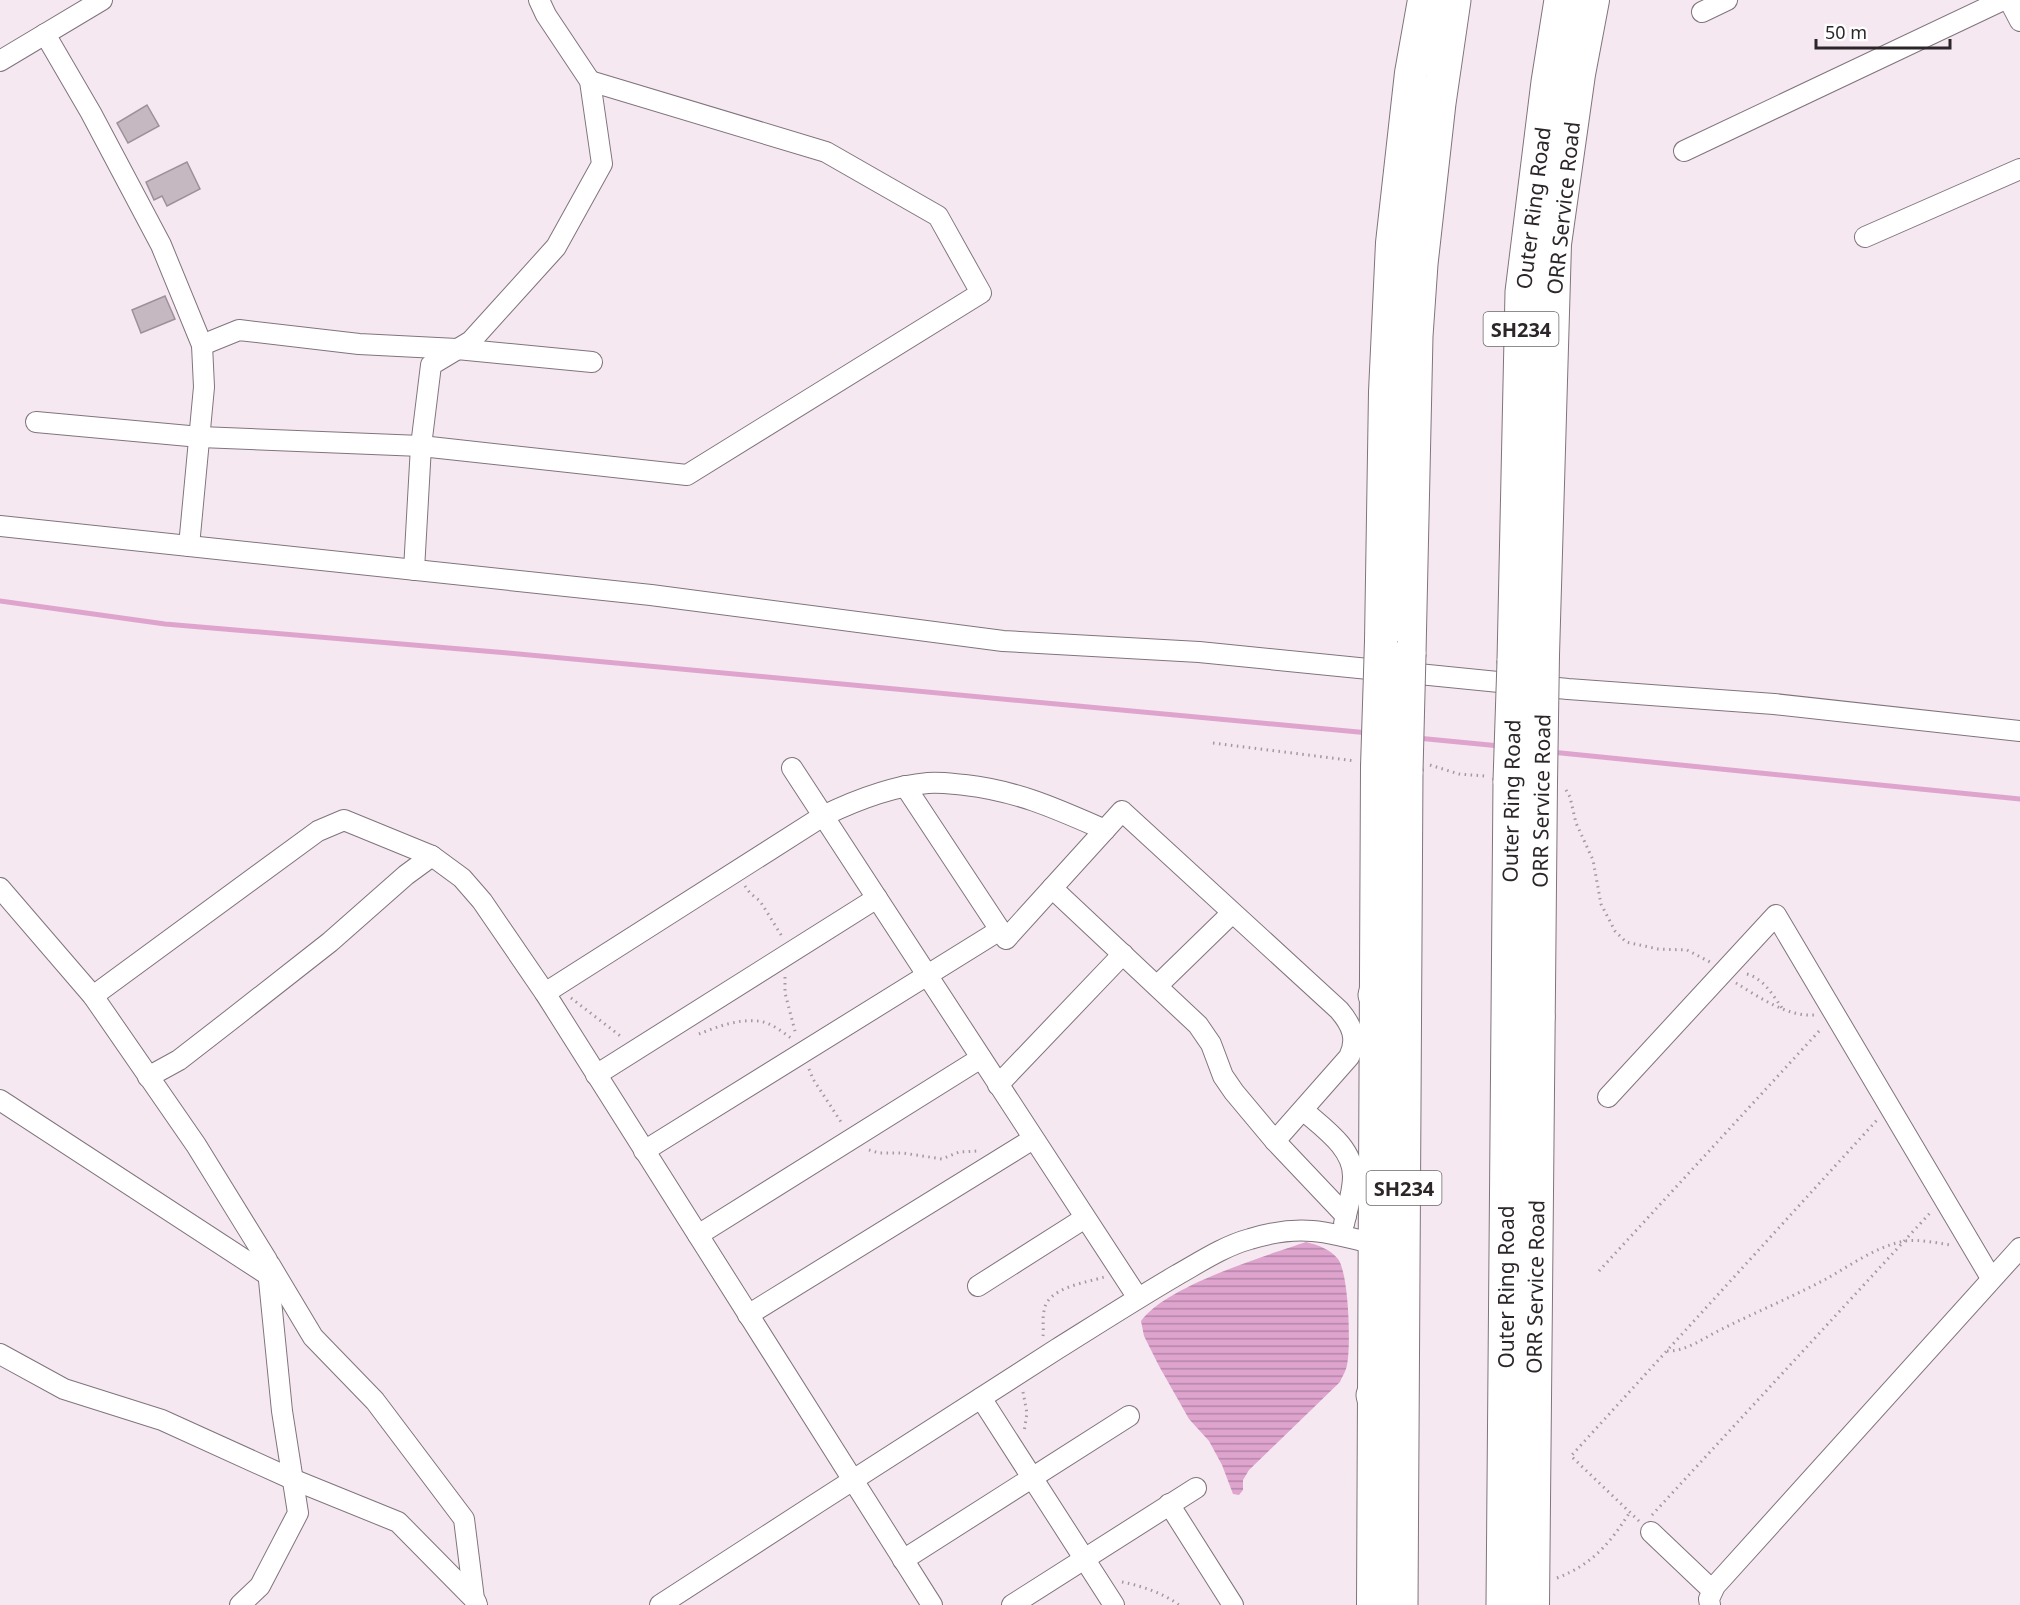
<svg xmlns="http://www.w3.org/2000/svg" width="2020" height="1605" font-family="'Noto Sans',sans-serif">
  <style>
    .water { fill: url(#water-rules) }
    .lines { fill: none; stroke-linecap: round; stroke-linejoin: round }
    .stream { stroke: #dfa4ce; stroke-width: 5 }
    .building { fill: #c5b8c1; stroke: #9d9199; stroke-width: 1.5 }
    .street-casing { stroke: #80747c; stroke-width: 22 }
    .primary-casing { stroke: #80747c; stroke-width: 34 }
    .highway-casing { stroke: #80747c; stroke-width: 35 }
    .path { stroke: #a399a0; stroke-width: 3; stroke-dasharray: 1.5 4.5; stroke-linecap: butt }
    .street { stroke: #fff; stroke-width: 20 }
    .primary { stroke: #fff; stroke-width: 32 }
    .highway { stroke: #fff; stroke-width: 33 }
    .primary-bridge-casing { stroke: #80747c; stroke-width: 34; stroke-linecap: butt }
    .highway-bridge-casing { stroke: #80747c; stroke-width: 35; stroke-linecap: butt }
    .primary-bridge { stroke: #fff; stroke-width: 32 }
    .highway-bridge { stroke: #fff; stroke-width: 33 }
    .labels { text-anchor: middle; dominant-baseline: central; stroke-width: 4.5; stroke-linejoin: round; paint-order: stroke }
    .shield { fill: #fff; stroke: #6b676a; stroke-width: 1.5 }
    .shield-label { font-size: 20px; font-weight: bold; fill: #2c262a }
    .street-label { font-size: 21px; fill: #2c262a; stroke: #fff }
  </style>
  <defs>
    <pattern id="water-rules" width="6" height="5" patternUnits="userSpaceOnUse" patternTransform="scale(1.5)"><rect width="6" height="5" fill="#dfa4ce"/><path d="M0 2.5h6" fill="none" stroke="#b585a7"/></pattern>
  </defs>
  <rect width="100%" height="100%" fill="#f5e8f1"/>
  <path class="water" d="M1306 1242C1318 1245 1330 1249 1338 1259 1349 1274 1351 1346 1347 1365 1346 1371 1342 1377 1340 1382L1249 1470 1243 1480V1490L1239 1495 1233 1494 1222 1465 1209 1441 1189 1419 1159 1366 1144 1336 1141 1321C1166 1286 1265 1256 1306 1242Z"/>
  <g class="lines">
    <g class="stream">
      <polyline points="0,601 165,624 508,653 1369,733"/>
      <polyline points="1417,738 1500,746"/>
      <polyline points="1551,752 2020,799"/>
    </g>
  </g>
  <g class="building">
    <polygon points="147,105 159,126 128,143 117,123"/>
    <polygon points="187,162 200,189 167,206 162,196 154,200 146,182"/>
    <polygon points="165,296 175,319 141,333 132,310"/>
  </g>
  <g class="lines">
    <defs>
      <g id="street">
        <polyline points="2009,0 2020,21"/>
        <polyline points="1702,12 1727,0"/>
        <polyline points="45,34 91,113 161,245 202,345 204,387 189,546"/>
        <polyline points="0,61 102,0"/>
        <polyline points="1684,151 2003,0"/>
        <polyline points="1865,237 2020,169"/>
        <polyline points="202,345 239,330 359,344 457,349 592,362"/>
        <polyline points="36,422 200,437 421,446 687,475 981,293 938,216 826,152 590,81"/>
        <polyline points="0,526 651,595 1003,641 1199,652 1568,689 1774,704 2020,731"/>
        <polyline points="414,570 421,446 431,365 471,341 556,247 602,164 590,81 546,15 539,0"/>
        <polyline points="792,768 1138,1298"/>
        <path d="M905 786 1006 939 1122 811 1339 1010C1352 1025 1358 1039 1349 1057L1275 1141"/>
        <polyline points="0,888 93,996 196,1145 267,1260 282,1411 298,1513 260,1586 240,1605"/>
        <polyline points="1052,888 1198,1025 1211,1044 1223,1076 1234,1092 1275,1141 1346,1216"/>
        <polyline points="1157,986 1232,913"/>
        <path d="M545 993 823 816C856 800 892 786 928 783 941 782 953 784 965 785 1018 791 1057 809 1105 830"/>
        <polyline points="93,996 318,831 344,820 432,856"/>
        <polyline points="596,1075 877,898"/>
        <polyline points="148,1077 179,1060 237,1015 330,942 406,875 432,856 462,878 482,901 545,993 932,1605"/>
        <polyline points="998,1085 1123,954"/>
        <polyline points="1608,1097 1776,915 1991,1278"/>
        <polyline points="0,1100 268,1275"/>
        <path d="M1303 1110C1322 1127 1354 1148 1353 1177 1353 1192 1347 1209 1344 1224"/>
        <polyline points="644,1151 1000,930"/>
        <polyline points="698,1235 981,1058"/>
        <polyline points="270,1265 313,1337 375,1401 464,1519 474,1599 476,1602"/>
        <polyline points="978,1286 1085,1218"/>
        <polyline points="748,1315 1033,1139"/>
        <polyline points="0,1354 64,1389 162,1420 292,1479 398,1522 474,1599 477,1605"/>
        <polyline points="981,1398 1114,1605"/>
        <polyline points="1169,1504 1233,1605"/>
        <polyline points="1651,1532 1712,1590"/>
        <polyline points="903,1560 1129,1416"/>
        <path d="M660 1605C792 1519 924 1434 1057 1349 1097 1324 1136 1299 1177 1275 1200 1262 1224 1246 1250 1239 1298 1224 1327 1231 1374 1244"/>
        <polyline points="1012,1605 1196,1488"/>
        <polyline points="1710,1605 1709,1599 1715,1586 2020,1248"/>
      </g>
      <g id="primary">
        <polyline points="1381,641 1385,392 1392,243 1411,73 1424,0"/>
        <polyline points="1543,655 1555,244 1579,74 1593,0"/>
        <polyline points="1373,1605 1377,767"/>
        <polyline points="1533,1605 1541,782"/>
      </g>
      <g id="highway">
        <polyline points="1409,654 1416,336 1421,264 1439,103 1454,0"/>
        <polyline points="1514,661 1522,292 1548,82 1561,0"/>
        <polyline points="1519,949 1538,1017"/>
        <polyline points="1375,995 1394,928"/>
        <polyline points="1373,1395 1390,1464"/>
        <polyline points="1516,1445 1534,1384"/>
        <polyline points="1401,1605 1406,771"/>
        <polyline points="1503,1605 1510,781"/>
      </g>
    </defs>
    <use href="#street" class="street-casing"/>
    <use href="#primary" class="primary-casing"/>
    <use href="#highway" class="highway-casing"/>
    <g class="path">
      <polyline points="1213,743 1355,761"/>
      <polyline points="1430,765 1459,774 1485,776"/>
      <polyline points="1566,790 1570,797 1576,823 1593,860 1601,904 1615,931 1626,942 1658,949 1687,950 1710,962"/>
      <polyline points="745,886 750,893 760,901 783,938"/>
      <path d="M1747 974C1764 979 1772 994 1782 1008"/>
      <polyline points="785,977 785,993 796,1035"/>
      <path d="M1736 983C1759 997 1787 1017 1815 1015"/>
      <polyline points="571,998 623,1038"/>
      <path d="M699 1034C716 1027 738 1019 756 1021 769 1021 781 1031 791 1038"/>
      <polyline points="809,1069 813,1079 843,1125"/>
      <polyline points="869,1150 879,1153 903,1153 942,1159 959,1152 977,1151"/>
      <polyline points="1599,1271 1821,1029"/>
      <path d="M1043 1336C1044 1328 1042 1319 1044 1311 1047 1287 1086 1283 1104 1277"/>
      <path d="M1667 1351C1688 1351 1703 1338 1722 1329 1756 1312 1792 1297 1826 1279 1851 1265 1877 1246 1905 1241 1920 1239 1936 1243 1951 1245"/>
      <polyline points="1023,1392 1027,1413 1024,1432"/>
      <polyline points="1652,1515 1930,1213"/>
      <polyline points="1639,1521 1571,1456 1877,1120"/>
      <path d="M1557 1578C1593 1564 1610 1543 1630 1512"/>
      <path d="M1122 1582C1142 1586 1163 1593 1179 1605"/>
    </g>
    <use href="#street" class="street"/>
    <use href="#primary" class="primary"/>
    <use href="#highway" class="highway"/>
    <defs>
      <g id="primary-bridge">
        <polyline points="1377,767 1381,641"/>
        <polyline points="1541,782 1543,655"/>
      </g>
      <g id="highway-bridge">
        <polyline points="1406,771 1409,654"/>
        <polyline points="1510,781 1514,661"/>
      </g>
    </defs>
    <use href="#primary-bridge" class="primary-bridge-casing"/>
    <use href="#highway-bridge" class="highway-bridge-casing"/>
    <use href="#primary-bridge" class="primary-bridge"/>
    <use href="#highway-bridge" class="highway-bridge"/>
  </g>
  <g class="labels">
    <g class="shield">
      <rect x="1483.5" y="312" width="75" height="34" rx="4.5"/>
      <rect x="1366.5" y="1171" width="75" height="34" rx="4.5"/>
    </g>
    <g class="shield-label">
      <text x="1521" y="329">SH234</text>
      <text x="1404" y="1188">SH234</text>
    </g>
    <g class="street-label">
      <text transform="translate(1533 208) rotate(-83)">Outer Ring Road</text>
      <text transform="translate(1563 208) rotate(-84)">ORR Service Road</text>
      <text transform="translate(1511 801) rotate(-89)">Outer Ring Road</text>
      <text transform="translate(1541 801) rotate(-89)">ORR Service Road</text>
      <text transform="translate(1506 1287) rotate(-90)">Outer Ring Road</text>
      <text transform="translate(1535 1287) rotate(-89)">ORR Service Road</text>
    </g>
  </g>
  <path d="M1816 39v9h134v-9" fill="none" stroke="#2c262a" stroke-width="3"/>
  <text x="1825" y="39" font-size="18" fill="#2c262a" stroke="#ffffff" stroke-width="4.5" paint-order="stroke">50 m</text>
</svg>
